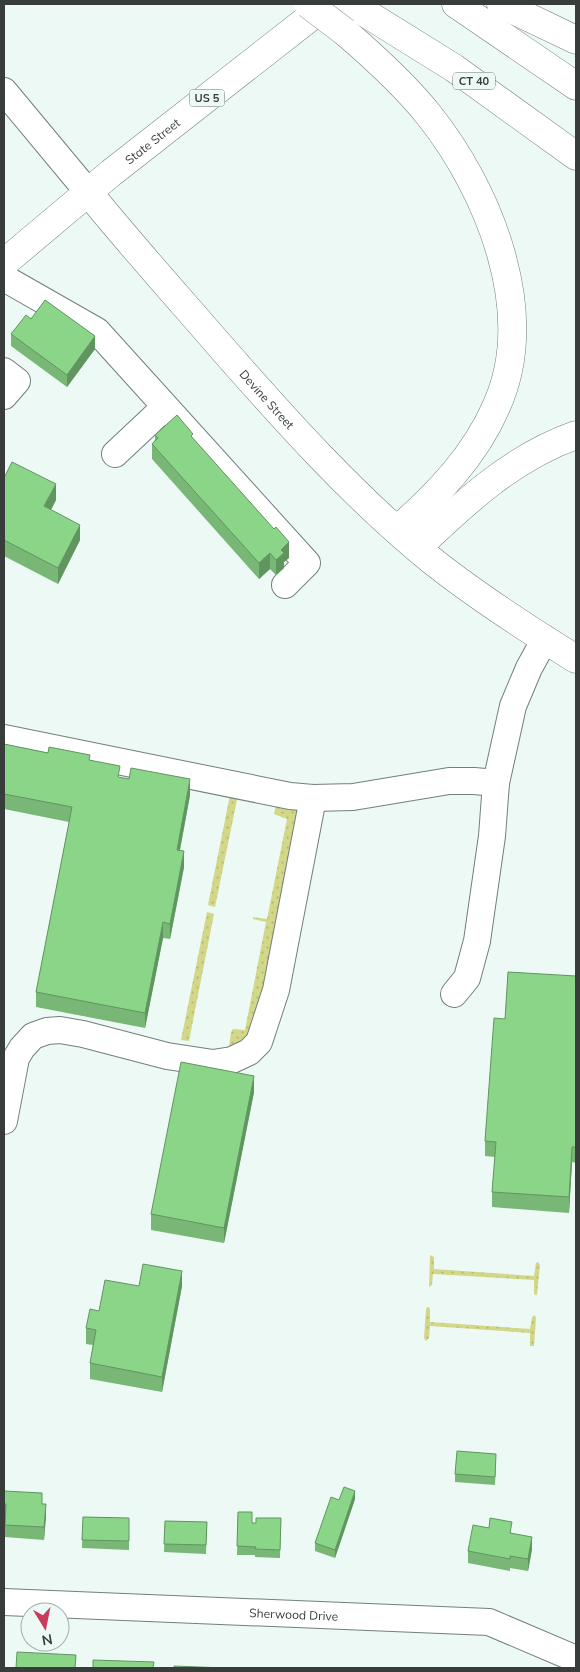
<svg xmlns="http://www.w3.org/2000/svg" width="580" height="1672" font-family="Mulish,sans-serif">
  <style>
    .grass { fill: url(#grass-dots) }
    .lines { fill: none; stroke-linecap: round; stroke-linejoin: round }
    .minor-casing { stroke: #747f7c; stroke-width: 28 }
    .major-casing { stroke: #747f7c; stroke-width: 29 }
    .highway-casing { stroke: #747f7c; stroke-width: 29 }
    .minor { stroke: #fff; stroke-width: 26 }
    .major { stroke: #fff; stroke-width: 28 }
    .highway { stroke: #fff; stroke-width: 28 }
    .highway-bridge-casing { stroke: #747f7c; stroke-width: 29; stroke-linecap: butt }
    .highway-bridge { stroke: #fff; stroke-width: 28 }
    .wall { fill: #78b776 }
    .shaded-wall { fill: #619560 }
    .building { fill: #8bd589; stroke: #619560 }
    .labels { text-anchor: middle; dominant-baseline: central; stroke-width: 4.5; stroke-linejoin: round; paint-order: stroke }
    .shield { fill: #ecf9f5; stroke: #6e7573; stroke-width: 1 }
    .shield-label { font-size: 11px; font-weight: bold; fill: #383c3b }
    .street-label { font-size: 12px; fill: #383c3b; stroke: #ecf9f5 }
  </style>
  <defs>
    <pattern id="grass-dots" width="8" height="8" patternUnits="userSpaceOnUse" patternTransform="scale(1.25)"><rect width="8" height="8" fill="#d3d788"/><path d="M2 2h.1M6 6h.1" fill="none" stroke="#b6b976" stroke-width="1.8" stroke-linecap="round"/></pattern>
  </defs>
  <rect width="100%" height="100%" fill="#ecf9f5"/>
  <g class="grass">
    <polygon points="238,795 215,907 208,905 229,800 230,797"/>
    <polygon points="276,805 296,809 297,811 267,977 249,1039 229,1047 231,1032 233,1029 245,1030 266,922 253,919 253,917 267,919 287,819 274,814"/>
    <polygon points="207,912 214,914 189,1041 181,1040"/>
    <polygon points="430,1255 434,1257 434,1269 534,1276 536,1263 538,1262 540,1265 537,1295 535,1295 534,1293 534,1280 433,1274 432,1285 429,1287"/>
    <polygon points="428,1307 430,1309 430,1322 530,1329 532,1317 535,1315 536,1318 534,1346 530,1346 530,1333 430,1326 429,1338 426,1341 424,1338 426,1309"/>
  </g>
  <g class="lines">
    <defs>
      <g id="minor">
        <polyline points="4,91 88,192"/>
        <polyline points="4,278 97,331 307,563 285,585"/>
        <polyline points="4,371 17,381 4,396"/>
        <polyline points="115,454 165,407"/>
        <polyline points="4,738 290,796 313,798 353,797 449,781 474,781 496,783"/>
        <polyline points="454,994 467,978 477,941 492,836 496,783 513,706 529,668 545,639"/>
        <polyline points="4,1121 16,1058 22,1048 33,1036 47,1031 60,1030 83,1034 167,1056 213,1063 232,1060 249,1052 259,1042 276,990 313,798"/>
        <path id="s1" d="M4 1602 489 1622 576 1659"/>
      </g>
      <g id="major">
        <path id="s2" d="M88 192C131 245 176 295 221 347 286 421 353 496 430 559 476 596 526 628 576 659"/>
        <path id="s3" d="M4 263 111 173 327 4"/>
      </g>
      <g id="highway">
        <polyline points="351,4 454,68 576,156"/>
        <polyline points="456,4 576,86"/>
        <polyline points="501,4 576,40"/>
        <path d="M345 32C374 57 404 84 428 114 489 190 539 313 496 407 475 456 436 496 397 530"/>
        <path d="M417 548C465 502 513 457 576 435"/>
      </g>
    </defs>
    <use href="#minor" class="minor-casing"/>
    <use href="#major" class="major-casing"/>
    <use href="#highway" class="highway-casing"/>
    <use href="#minor" class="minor"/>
    <use href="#major" class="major"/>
    <use href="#highway" class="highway"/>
    <defs>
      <polyline id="highway-bridge" points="308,4 345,32"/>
    </defs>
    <use href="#highway-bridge" class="highway-bridge-casing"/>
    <use href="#highway-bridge" class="highway-bridge"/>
  </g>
  <g class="wall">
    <polygon points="31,319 95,349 67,387 11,346 11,334"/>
    <polygon points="155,435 193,439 289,558 284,562 284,568 276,575 270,569 259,579 152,459 152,444 155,440"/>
    <polygon points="4,478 56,500 51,510 80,540 58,584 4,556"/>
    <polygon points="4,744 90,761 120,778 190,795 180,850 184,867 170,939 163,938 145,1028 36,1007 36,992 69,822 4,809"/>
    <polygon points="576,976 576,1163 572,1162 569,1213 492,1207 492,1192 495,1157 485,1156 485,1141 505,1019"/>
    <polygon points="254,1092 224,1243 151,1230 151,1214"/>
    <polygon points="139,1286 182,1286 162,1392 90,1379 90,1363 93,1345 86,1344 86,1328 99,1311"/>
    <polygon points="496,1462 495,1485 455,1482 455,1474"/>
    <polygon points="4,1491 42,1504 46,1516 44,1540 5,1537 5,1516 4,1516"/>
    <polygon points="355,1499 335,1558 315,1551 315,1543 339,1500"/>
    <polygon points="238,1512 252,1523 256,1523 281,1518 280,1558 255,1557 255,1555 237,1555"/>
    <polygon points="83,1517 129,1518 129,1550 82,1548"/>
    <polygon points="165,1521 207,1522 206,1554 164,1552"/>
    <polygon points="489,1528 512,1533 532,1549 528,1571 510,1568 510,1571 468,1563 468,1551"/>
  </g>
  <g class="shaded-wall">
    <polygon points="95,336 95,349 67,387 67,375"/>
    <polygon points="56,484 56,500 44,522 44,506"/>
    <polygon points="80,525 80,540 58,584 58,568"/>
    <polygon points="289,542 289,558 284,562 284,568 276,575 276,560 281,550"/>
    <polygon points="270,553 270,569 259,579 259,563"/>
    <polygon points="190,779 190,795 177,865 177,850"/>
    <polygon points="184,851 184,867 170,939 170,924"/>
    <polygon points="163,922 163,938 145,1028 145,1013"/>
    <polygon points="254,1076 254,1092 224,1243 224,1228"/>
    <polygon points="572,1147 572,1162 569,1213 569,1197"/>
    <polygon points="182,1271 182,1286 162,1392 162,1377"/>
    <polygon points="355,1491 355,1499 335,1558 335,1550"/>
    <polygon points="46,1504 46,1516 44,1540 44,1527"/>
    <polygon points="532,1537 532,1549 528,1571 528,1559"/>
  </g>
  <g class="building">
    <polygon points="45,300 95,336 67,375 11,334 26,315 31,319"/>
    <polygon points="177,415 193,434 191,436 274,529 276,527 289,542 281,550 284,553 276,560 270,553 259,563 152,444 158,438 155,435"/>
    <polygon points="12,462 56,484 44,506 80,525 58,568 4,540 4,478"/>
    <polygon points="4,744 48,753 49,747 90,755 89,760 120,766 118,777 129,779 131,768 190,779 177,850 184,851 170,924 163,922 145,1013 36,992 72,807 4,794"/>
    <polygon points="508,972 576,976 576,1147 572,1147 569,1197 492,1192 496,1142 485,1141 494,1018 505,1019"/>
    <polygon points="181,1062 254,1076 224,1228 151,1214"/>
    <polygon points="143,1264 182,1271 162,1377 90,1363 96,1330 86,1328 90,1309 99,1311 105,1280 139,1286"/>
    <polygon points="457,1451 496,1454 495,1477 455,1474"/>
    <polygon points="344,1487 355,1491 335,1550 315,1543 331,1497 339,1500"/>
    <polygon points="4,1491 42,1493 42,1504 46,1504 44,1527 5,1525 6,1504 4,1504"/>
    <polygon points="238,1512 252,1512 252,1523 256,1523 256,1518 281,1518 280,1550 255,1549 256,1547 237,1546"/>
    <polygon points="83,1517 129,1518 129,1541 82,1540"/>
    <polygon points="490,1518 512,1522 510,1533 532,1537 528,1559 510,1556 510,1559 468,1551 473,1525 489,1528"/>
    <polygon points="165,1521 207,1522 206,1545 164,1544"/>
    <polygon points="17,1652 76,1655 75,1668 16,1668"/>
    <polygon points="93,1660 154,1662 153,1668 93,1668"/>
    <polygon points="174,1666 224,1668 174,1668"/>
  </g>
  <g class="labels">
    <g class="shield">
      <rect x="453" y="72.5" width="42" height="17" rx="4"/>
      <rect x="189.5" y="89.5" width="35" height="17" rx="4"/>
    </g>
    <g class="shield-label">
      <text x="474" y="81">CT 40</text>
      <text x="207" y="98">US 5</text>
    </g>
    <g class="street-label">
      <text stroke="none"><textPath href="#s3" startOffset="192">State Street</textPath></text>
      <text stroke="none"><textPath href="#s2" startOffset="274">Devine Street</textPath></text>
      <text stroke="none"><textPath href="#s1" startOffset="290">Sherwood Drive</textPath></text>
    </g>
  </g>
  <rect width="580" height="1672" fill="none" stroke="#383c3b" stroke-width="10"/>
  <g transform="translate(45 1627) rotate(170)"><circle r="24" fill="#ecf9f5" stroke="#a4adab"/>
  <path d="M0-4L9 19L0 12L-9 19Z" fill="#ca3a5a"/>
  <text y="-8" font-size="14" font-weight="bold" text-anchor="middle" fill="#383c3b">N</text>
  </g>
</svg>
